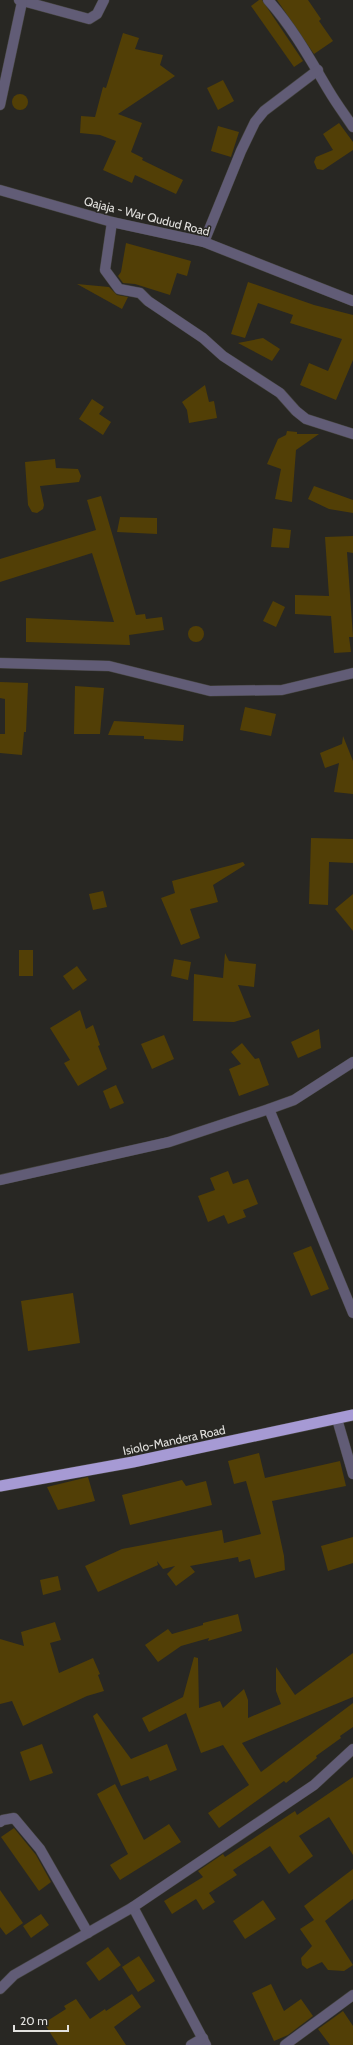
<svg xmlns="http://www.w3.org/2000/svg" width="353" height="2045" font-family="Cabin,sans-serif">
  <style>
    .building { fill: #523f06 }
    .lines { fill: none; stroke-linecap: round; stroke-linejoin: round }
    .minor-casing { stroke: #464541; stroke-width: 11 }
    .tertiary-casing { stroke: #464541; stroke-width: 11 }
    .trunk-casing { stroke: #464541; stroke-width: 12 }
    .minor { stroke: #615c76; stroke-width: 10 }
    .tertiary { stroke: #615c76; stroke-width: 10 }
    .trunk { stroke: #a69ad4; stroke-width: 11 }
    .labels { text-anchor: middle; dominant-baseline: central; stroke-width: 3; stroke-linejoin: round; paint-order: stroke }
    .street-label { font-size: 12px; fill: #e2e1de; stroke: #282723 }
  </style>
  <rect width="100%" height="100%" fill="#282723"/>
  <g class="building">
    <polygon points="259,0 262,0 303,61 294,67 251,6"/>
    <polygon points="277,0 308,0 321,19 319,21 333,41 314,54"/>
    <polygon points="123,33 139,38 135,49 163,55 160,65 175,76 118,114 142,123 131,152 143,158 142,160 183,180 176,194 135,175 132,183 103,170 116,141 100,135 80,133 81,116 95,117 103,87 106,88"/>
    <polygon points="223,80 234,101 218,110 207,88"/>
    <circle cx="20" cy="102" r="8"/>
    <polygon points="339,123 353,142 353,150 323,170 317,169 314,162 316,157 333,150 323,134"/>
    <polygon points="218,126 239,132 231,157 211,151"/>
    <polygon points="126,243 191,261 187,276 177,273 170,295 135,284 123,283 118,276 121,272"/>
    <polygon points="248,282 314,305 353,315 353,360 336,400 300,385 309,363 328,371 342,339 290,323 293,315 258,303 245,338 231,334"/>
    <polygon points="77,284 109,287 117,295 128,297 122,309"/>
    <polygon points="263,338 280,349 272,361 238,343"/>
    <polygon points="205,385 209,402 214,401 217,418 189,423 187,410 182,402"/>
    <polygon points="92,399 104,407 99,414 111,422 103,435 79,419"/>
    <polygon points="287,431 297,432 297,434 319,434 296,450 292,502 275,499 281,469 267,464 278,439 286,435"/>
    <polygon points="55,459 56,468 78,469 81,476 79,482 40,486 44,505 43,509 37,513 32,512 28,505 25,462"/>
    <polygon points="314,486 353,500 353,513 329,509 308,499"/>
    <polygon points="101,496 136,615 145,614 146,619 162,617 164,630 129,635 130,645 26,642 26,618 114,622 92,553 0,582 0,559 96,530 87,500"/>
    <polygon points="120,517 157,518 157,534 117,532"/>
    <polygon points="273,528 291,530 289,548 271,547"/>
    <polygon points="353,536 353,553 347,552 353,637 349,637 351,652 334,653 331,616 295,614 295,595 329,596 325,537"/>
    <polygon points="273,601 285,607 276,627 263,621"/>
    <circle cx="196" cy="634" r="8"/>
    <polygon points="0,682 28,683 26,732 24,732 22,755 0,753 0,734 5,734 5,699 0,698"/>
    <polygon points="75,686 104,688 100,734 74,734"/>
    <polygon points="245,707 276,714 271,736 240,730"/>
    <polygon points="114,721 184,725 183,741 144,739 144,736 108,735"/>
    <polygon points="343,736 353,761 353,794 334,792 339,763 325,768 320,753 342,744"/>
    <polygon points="311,838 353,839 353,863 329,862 328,905 309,904"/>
    <polygon points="243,862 245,865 213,885 218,902 190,909 200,938 181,945 161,898 175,893 172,881"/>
    <polygon points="103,891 107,907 93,910 89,894"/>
    <polygon points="353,894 353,931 335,909"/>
    <rect x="19" y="950" width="14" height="26"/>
    <polygon points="225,953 229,961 256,964 254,987 238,985 251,1017 234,1022 193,1021 194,974 223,978"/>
    <polygon points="174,959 191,962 188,980 171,976"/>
    <polygon points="77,966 87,980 73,990 63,976"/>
    <polygon points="80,1010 86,1029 93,1025 100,1045 98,1046 107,1069 78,1086 64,1063 70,1060 50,1028"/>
    <polygon points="319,1029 321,1048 298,1058 291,1042"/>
    <polygon points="164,1035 174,1059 152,1069 141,1044"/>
    <polygon points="242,1043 255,1059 259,1058 269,1085 239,1096 229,1069 241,1064 231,1052"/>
    <polygon points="116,1085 124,1103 110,1109 103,1091"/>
    <polygon points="228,1171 233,1184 248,1179 258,1204 243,1210 246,1217 228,1224 224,1215 208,1222 198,1196 215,1190 210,1178"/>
    <polygon points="311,1246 329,1289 311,1296 293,1253"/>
    <polygon points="73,1293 80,1343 28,1351 21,1301"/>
    <polygon points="259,1453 265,1478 340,1461 346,1486 272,1501 284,1556 285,1570 255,1578 250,1559 239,1562 238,1557 190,1566 195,1572 176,1586 167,1574 175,1566 163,1569 157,1561 158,1565 98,1592 85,1566 122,1549 222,1530 224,1543 261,1534 246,1481 234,1484 228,1461"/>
    <polygon points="88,1477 95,1501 58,1510 47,1487"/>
    <polygon points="182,1480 186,1486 206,1481 212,1505 130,1525 122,1495"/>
    <polygon points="353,1537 353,1563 328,1571 321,1546"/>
    <polygon points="58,1576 61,1590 43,1595 40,1580"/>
    <polygon points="238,1614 242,1631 208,1641 209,1638 181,1646 158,1662 145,1645 168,1629 172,1634 203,1625 203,1623"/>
    <polygon points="55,1622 61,1640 50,1643 59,1673 93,1658 100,1674 98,1675 104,1691 87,1696 23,1726 12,1701 0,1704 0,1639 24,1646 21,1632"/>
    <polygon points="353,1653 353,1697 242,1743 261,1772 353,1703 353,1727 340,1736 341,1738 316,1756 317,1758 286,1783 284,1781 219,1828 208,1813 249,1785 223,1745 201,1753 186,1713 149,1732 142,1718 183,1697 194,1657 198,1658 199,1708 220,1701 223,1708 244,1689 248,1700 248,1718 281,1704 276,1691 276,1667 295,1695"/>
    <polygon points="97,1713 131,1759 167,1744 177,1770 150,1781 148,1776 121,1786 93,1716"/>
    <polygon points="42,1744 53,1773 30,1781 20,1752"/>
    <polygon points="353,1777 353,1855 329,1817 299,1836 313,1856 289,1874 270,1846 233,1870 237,1875 209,1893 215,1902 203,1910 196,1899 172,1914 164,1901 203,1877 198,1871 223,1854 225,1857 295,1811 297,1815"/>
    <polygon points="115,1784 144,1840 169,1824 181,1842 120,1880 110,1865 128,1854 97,1794"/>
    <polygon points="14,1828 36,1855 51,1882 39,1891 1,1837"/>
    <polygon points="353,1869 353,1899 325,1921 353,1965 344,1971 328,1970 322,1962 307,1969 302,1965 301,1958 312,1946 300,1929 314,1920 304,1906"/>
    <polygon points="0,1890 23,1923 6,1935 0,1927"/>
    <polygon points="263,1900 276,1919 245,1939 233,1921"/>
    <polygon points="41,1914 49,1925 31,1938 23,1926"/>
    <polygon points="108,1947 121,1965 99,1981 86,1963"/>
    <polygon points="139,1956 155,1981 138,1992 122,1967"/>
    <polygon points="271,1984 284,2011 301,1999 313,2016 288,2035 274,2041 252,1993"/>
    <polygon points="132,1994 141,2007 114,2027 126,2045 58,2045 44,2023 66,2009 64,2006 76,1999 90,2019 105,2009 106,2011"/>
    <polygon points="343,2011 353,2026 353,2045 330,2045 318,2029"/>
  </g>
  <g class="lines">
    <defs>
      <g id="minor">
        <polyline points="19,0 89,19 97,14 104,0"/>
        <path d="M268 0C293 28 310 59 329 91 336 103 345 115 353 127"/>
        <polyline points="0,105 22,2"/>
        <polyline points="112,222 105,270 119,289 140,293 148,301 203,338 223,356 280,393 296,411 306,419 353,434"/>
        <polyline points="204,242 241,151 255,122 264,111 318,70"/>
        <polyline points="269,1109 353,1313"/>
        <polyline points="0,1180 169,1142 269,1109 294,1100 353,1062"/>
        <polyline points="337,1419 353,1474"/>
        <polyline points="0,1822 3,1820 14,1818 40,1849 88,1933"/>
        <polyline points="133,1907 206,2045"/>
        <polyline points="0,1989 14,1975 133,1907 314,1785 353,1749"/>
        <polyline points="191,2045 203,2038"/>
        <polyline points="285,2045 353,1995"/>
      </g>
      <g id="tertiary">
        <polyline points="0,190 112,222 204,242 353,301"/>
        <polyline points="0,663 109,666 210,691 282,690 353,673"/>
      </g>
      <polyline id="trunk" points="0,1486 133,1462 353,1415"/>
    </defs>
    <use href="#minor" class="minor-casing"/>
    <use href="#tertiary" class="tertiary-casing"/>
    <use href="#trunk" class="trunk-casing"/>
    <use href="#minor" class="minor"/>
    <use href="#tertiary" class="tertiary"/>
    <use href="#trunk" class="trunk"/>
  </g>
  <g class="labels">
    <g class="street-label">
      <text transform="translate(147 216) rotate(14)">Qajaja - War Qudud Road</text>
      <text transform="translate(174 1440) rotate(-12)">Isiolo-Mandera Road</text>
    </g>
  </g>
  <path d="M14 2025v6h54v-6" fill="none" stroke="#e2e1de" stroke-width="2"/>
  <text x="20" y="2025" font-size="12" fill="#e2e1de" stroke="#282723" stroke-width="3" paint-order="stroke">20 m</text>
</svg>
